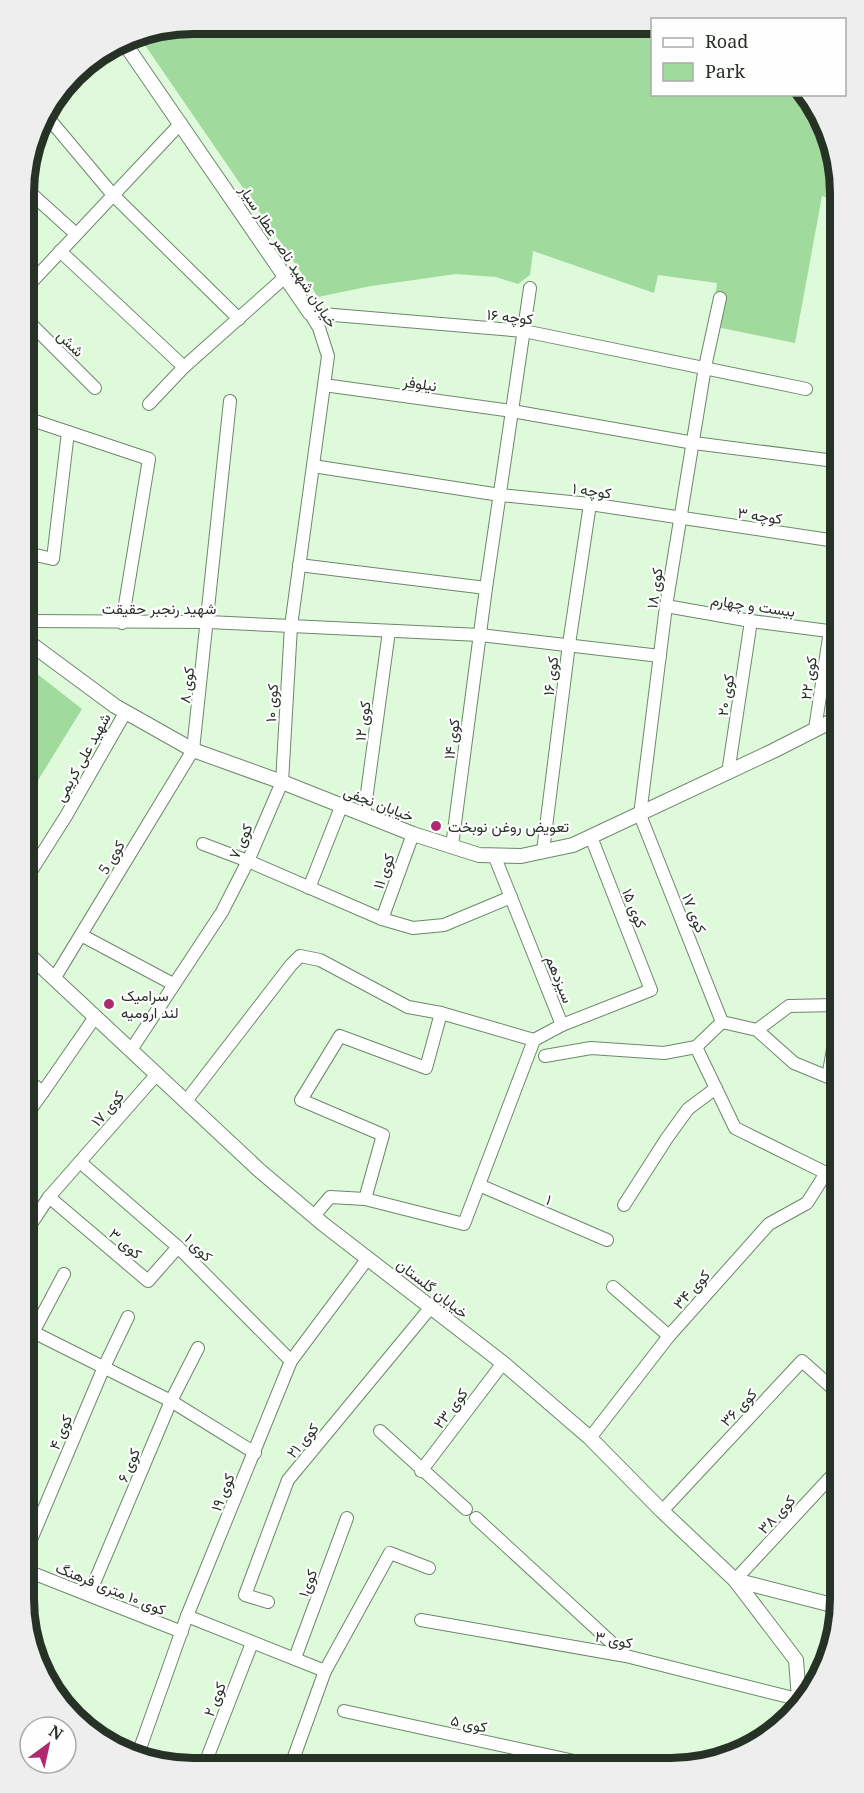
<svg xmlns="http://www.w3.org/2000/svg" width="864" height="1793" font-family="'Noto Serif',Vazirmatn,serif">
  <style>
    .green { fill: #a0da9c }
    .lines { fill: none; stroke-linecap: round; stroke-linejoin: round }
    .minor-casing { stroke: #6e876c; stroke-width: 14 }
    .tertiary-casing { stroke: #6e876c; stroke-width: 16 }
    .minor { stroke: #fff; stroke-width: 12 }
    .tertiary { stroke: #fff; stroke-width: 14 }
    .poi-dot { fill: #ae2970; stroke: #fefefe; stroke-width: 2 }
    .labels { text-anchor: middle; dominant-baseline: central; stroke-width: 4.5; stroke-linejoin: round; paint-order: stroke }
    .street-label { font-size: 15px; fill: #273226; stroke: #fefefe }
    .poi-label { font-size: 15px; fill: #273226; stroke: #fefefe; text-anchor: start }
    .rim { fill: none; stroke: #273226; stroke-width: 8 }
  </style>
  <rect width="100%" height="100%" fill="#defadb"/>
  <g class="green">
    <polygon points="194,24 652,27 652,94 800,95 834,149 834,200 822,196 795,343 712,326 717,283 658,275 654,293 533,251 530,275 518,284 496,277 456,274 371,286 318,297 138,35"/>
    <polygon points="27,666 82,709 27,798"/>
  </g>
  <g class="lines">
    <defs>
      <g id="minor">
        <polyline points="45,114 113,195 239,319"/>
        <polyline points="25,188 76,234"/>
        <polyline points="60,251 184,367"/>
        <polyline points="26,288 181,123"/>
        <polyline points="720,298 705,367 666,606 640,815 722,1022"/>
        <polyline points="310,313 524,331 806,389"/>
        <polyline points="26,319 95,388"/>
        <polyline points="324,385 512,411 694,443 835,461"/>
        <polyline points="149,404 184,367 285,277"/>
        <polyline points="26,418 149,459 122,623"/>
        <polyline points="313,466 500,495 590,504 836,541"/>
        <polyline points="27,553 53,559 68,432"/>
        <polyline points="299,565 486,588"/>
        <polyline points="666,606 751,621 836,632"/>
        <polyline points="27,621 208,622 480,635 660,656"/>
        <polyline points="815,729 830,631"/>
        <polyline points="728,773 751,621"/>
        <polyline points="364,815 389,631"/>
        <polyline points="203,844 248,861 382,919 413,928 444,925 511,897"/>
        <polyline points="452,846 486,588 530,288"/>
        <polyline points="543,851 569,644 590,504"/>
        <polyline points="494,855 562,1025 651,990 591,837"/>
        <polyline points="28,876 66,816 125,713"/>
        <polyline points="309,888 341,807"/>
        <polyline points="382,919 413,834"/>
        <polyline points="81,935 173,984"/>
        <polyline points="54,979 193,750 230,401"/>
        <polyline points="441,1013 426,1068 340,1036 301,1100 383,1135 365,1199 464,1224 534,1040 562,1025"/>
        <polyline points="722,1022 757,1030 794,1063 828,1077 837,1027"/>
        <polyline points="757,1030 789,1006 837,1005"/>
        <polyline points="696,1047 722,1022"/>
        <polyline points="131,1050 222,912 248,861 282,782 291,626 328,356 319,328 310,313"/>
        <polyline points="545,1056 591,1048 664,1053 696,1047 735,1128 826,1173 838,1173"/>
        <polyline points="28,1081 43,1092 95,1017"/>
        <polyline points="186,1101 291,965 300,956 320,960 408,1007 441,1013 534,1040"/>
        <polyline points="28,1113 43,1092"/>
        <polyline points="80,1162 178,1247 291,1361"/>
        <polyline points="479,1185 607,1240"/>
        <polyline points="49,1197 148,1281 178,1247"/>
        <polyline points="624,1205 667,1138 688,1109 716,1088"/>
        <polyline points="314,1216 330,1197 365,1199"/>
        <polyline points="29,1227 49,1197 157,1074"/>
        <polyline points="613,1287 669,1336"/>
        <polyline points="29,1330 171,1401 255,1453"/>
        <polyline points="29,1340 64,1274"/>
        <polyline points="380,1431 466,1509"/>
        <polyline points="590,1438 669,1336 769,1224 807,1203 826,1173"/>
        <polyline points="421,1471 503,1363"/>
        <polyline points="662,1511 802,1361 839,1394"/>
        <polyline points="476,1518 625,1655"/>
        <polyline points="30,1542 104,1367 128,1317"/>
        <polyline points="30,1572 182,1632"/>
        <polyline points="735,1580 839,1468"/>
        <polyline points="89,1595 171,1401 198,1348"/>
        <polyline points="268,1602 245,1595 288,1480 431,1307"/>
        <polyline points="828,1603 840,1591"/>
        <polyline points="187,1616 325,1671 291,1765"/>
        <polyline points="421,1620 626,1656 805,1701"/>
        <polyline points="295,1658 347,1518"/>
        <polyline points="325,1671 390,1553 429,1568"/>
        <polyline points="344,1711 588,1764"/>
        <polyline points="138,1754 187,1616 291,1361 368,1258"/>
        <polyline points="204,1766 252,1643"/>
      </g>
      <g id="tertiary">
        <polyline points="123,41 310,313"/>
        <polyline points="27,641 115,706 193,750 282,782 413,834 479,855 521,856 573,845 773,751 836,719"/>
        <polyline points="28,954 259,1170 323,1224 503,1363 590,1438 662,1511 735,1580 796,1660 799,1698 795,1712"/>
        <polyline points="735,1580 840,1607"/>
      </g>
    </defs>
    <use href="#minor" class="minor-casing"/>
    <use href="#tertiary" class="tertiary-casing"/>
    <use href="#minor" class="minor"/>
    <use href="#tertiary" class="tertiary"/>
  </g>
  <g class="poi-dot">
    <circle cx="436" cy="826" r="6"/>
    <circle cx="109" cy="1004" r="6"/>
  </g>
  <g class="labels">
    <g class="street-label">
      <text transform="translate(289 256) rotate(57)">خیابان شهید ناصر عطار سیار</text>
      <text transform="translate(510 316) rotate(6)">کوچه ۱۶</text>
      <text transform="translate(71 343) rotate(45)">شش</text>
      <text transform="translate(420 383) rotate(8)">نیلوفر</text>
      <text transform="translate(592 490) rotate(8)">کوچه ۱</text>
      <text transform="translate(760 515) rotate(8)">کوچه ۳</text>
      <text transform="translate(654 588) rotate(-82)">کوی ۱۸</text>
      <text transform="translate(753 605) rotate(8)">بیست و چهارم</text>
      <text x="159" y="608">شهید رنجبر حقیقت</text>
      <text transform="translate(550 676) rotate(-83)">کوی ۱۶</text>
      <text transform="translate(808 678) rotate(-82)">کوی ۲۲</text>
      <text transform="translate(186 685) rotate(-83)">کوی ۸</text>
      <text transform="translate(725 695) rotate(-81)">کوی ۲۰</text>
      <text transform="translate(271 703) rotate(-87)">کوی ۱۰</text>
      <text transform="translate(362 721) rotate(-82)">کوی ۱۲</text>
      <text transform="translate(451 739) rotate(-82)">کوی ۱۴</text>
      <text transform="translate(82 757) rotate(-61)">شهید علی کریمی</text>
      <text transform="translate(379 803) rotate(21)">خیابان نجفی</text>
      <text transform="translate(240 841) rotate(-66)">کوی ۷</text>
      <text transform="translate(111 857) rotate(-59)">کوی 5</text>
      <text transform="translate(383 871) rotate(-70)">کوی ۱۱</text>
      <text transform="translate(635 908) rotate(68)">کوی ۱۵</text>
      <text transform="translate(695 913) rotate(68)">کوی ۱۷</text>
      <text transform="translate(560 979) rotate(68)">سیزدهم</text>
      <text transform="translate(107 1108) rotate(-49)">کوی ۱۷</text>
      <text transform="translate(549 1199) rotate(23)">۱</text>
      <text transform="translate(126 1243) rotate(41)">کوی ۳</text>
      <text transform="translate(199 1247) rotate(45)">کوی ۱</text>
      <text transform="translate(433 1288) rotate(38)">خیابان گلستان</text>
      <text transform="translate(691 1289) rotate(-48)">کوی ۳۴</text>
      <text transform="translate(738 1407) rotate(-47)">کوی ۳۶</text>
      <text transform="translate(450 1408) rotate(-53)">کوی ۲۳</text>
      <text transform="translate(60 1432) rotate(-67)">کوی ۴</text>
      <text transform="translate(302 1440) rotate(-50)">کوی ۲۱</text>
      <text transform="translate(128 1465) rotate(-67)">کوی ۶</text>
      <text transform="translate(222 1492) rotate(-68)">کوی ۱۹</text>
      <text transform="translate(776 1514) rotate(-47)">کوی ۳۸</text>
      <text transform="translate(307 1583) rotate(-70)">کوی۱</text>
      <text transform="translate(111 1588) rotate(22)">کوی ۱۰ متری فرهنگ</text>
      <text transform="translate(614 1639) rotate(11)">کوی ۳</text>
      <text transform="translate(214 1699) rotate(-68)">کوی ۲</text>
      <text transform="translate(469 1723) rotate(12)">کوی ۵</text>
    </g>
    <g class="poi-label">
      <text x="448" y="826">تعویض روغن نوبخت</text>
      <text x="121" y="995">سرامیک<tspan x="121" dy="17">لند ارومیه</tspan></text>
    </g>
  </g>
  <path d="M0 0H864V1793H0ZM193 34H671A159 159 0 0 1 830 193V1599A159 159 0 0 1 671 1758H193A159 159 0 0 1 34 1599V193A159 159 0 0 1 193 34Z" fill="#edeeed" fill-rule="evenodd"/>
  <path class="rim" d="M193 34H671A159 159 0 0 1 830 193V1599A159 159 0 0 1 671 1758H193A159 159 0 0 1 34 1599V193A159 159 0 0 1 193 34Z"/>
  <rect x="651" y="18" width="195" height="78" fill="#fefefe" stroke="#a8aca8" stroke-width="1.5"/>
  <rect x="663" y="38" width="30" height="9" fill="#ffffff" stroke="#a8aca8" stroke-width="1.5"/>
  <text x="705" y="48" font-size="18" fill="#273226">Road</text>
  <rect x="663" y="63" width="30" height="18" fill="#a0da9c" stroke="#a8aca8" stroke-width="1.5"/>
  <text x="705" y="78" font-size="18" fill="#273226">Park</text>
  <g transform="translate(48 1745) rotate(33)"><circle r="28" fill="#fefefe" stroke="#a8aca8" stroke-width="1.5"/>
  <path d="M0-4.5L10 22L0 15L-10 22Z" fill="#ae2970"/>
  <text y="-9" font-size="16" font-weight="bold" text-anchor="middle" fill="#273226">N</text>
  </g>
</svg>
